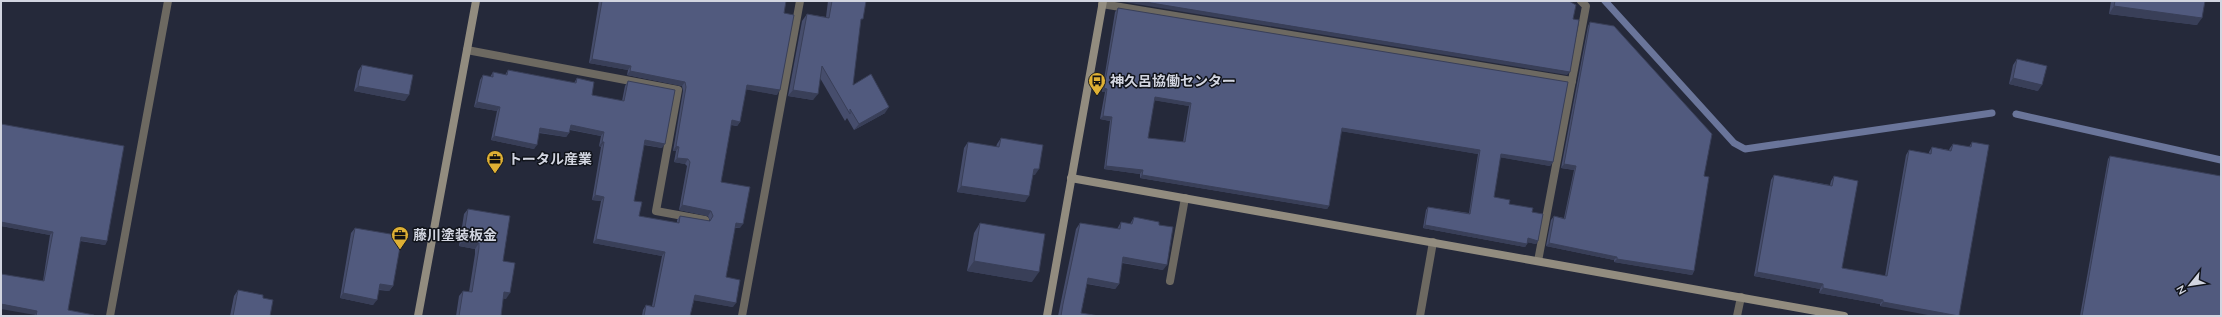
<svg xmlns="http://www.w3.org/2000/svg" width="2222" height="317" font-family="'Nunito Sans','Noto Sans JP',sans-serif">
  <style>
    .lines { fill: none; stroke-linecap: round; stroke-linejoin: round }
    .stream { stroke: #6a759a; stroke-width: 7 }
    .street { stroke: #6d6961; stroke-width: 8 }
    .secondary { stroke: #928c7f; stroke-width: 8 }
    .wall { fill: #464d6c; fill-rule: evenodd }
    .shaded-wall { fill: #393f58 }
    .building { fill: #515a7e; stroke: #393f58; fill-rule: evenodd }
    .labels { text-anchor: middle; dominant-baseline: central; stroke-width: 3; stroke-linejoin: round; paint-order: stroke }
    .poi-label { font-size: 14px; font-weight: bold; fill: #d2d5e0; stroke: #10131a; text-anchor: start }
  </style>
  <rect width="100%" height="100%" fill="#25293a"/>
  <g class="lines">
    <g class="stream">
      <polyline points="1605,1 1734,143 1745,149 1992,113"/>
      <polyline points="2016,114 2221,160"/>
    </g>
    <g class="street">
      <polyline points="1102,4 1572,81"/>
      <polyline points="467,50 678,90 656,211 705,220"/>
      <polyline points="1538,261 1586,6 1581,1"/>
      <polyline points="1170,281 1185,198"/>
      <polyline points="110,316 168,1"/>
      <polyline points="742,316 800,1"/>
      <polyline points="1420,316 1433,242"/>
      <polyline points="1737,316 1741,297"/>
    </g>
    <g class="secondary">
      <polyline points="1071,178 1844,316"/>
      <polyline points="418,316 476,1"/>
      <polyline points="1047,316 1103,1"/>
    </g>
  </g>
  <g class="wall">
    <polygon points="599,1 786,1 784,13 777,95 746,89 740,122 737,126 731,125 721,182 740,228 735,228 726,277 733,307 694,300 690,316 642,316 643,310 646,305 652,306 662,256 593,243 601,201 592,200 601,147 599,146 601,136 570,130 569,133 566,137 539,133 534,149 491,140 497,111 474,107 480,80 483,75 490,77 493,72 505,75 508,70 574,83 577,78 592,95 622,101 625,86 628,81 662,148 644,145 634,201 639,216 677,223 677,220 680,216 710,221 708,216 679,210 687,166 685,164 674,162 676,151 673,151 683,91 682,86 627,75 628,70 589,63"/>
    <polygon points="828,1 866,1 860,22 853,85 885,113 854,130 847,118 845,121 820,78 813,100 788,96 802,21 807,14 826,17"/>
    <polygon points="2111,1 2205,1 2197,25 2109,14"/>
    <path d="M1118 8 1553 162 1550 166 1500 157 1494 197 1509 204 1532 212 1538 241 1536 244 1527 242V244L1525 247 1423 228 1426 210 1428 207 1469 213 1478 154 1341 131 1329 206 1327 209 1140 178V174L1104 169 1110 121 1100 119 1105 92H1102L1115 12ZM1154 100 1189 106 1183 142 1148 138Z"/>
    <polygon points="1590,22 1704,176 1694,271 1692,275 1614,262 1614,260 1546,246 1551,220 1554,216 1564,218 1574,170 1561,168 1588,26"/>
    <polygon points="2017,59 2038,91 2009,84 2013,65"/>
    <polygon points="362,65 405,101 354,91 358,71"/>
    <polygon points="1,124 107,241 105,245 80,241 68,310 94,316 34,316 43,281 50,235 1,226"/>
    <polygon points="1001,138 1035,175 1033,175 1025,202 957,192 964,148 968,142 996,147 997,144"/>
    <polygon points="1972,142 1959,316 1880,306 1880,304 1819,293 1820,289 1754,276 1771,180 1774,175 1830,185 1831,181 1834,176 1842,268 1885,276 1906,155 1909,150 1929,154 1929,152 1932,147 1949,150 1950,148 1953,144 1969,147"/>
    <polygon points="2110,156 2221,316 2080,316 2108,159"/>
    <polygon points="468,209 503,261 506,299 503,298 501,316 456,316 459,296 463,291 469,292 475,254 475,249 459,246 464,214"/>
    <polygon points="1134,217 1159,225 1163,270 1122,263 1119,284 1115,289 1087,284 1081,313 1099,316 1058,316 1076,229 1080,223 1117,229 1121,222 1130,224"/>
    <polygon points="980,223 1032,282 967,271 974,233"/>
    <polygon points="355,228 393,286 389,291 379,290 373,305 340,298 351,233"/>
    <polygon points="238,290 270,316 230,316 234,296"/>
  </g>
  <g class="shaded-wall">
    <polygon points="1118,1 1139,1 1570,72 1567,75"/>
    <polygon points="2114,6 2202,18 2197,25 2109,14"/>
    <polygon points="592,59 631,66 628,70 589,63"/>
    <polygon points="630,71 685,82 682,86 627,75"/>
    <polygon points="2013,78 2042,85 2038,91 2009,84"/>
    <polygon points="747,85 780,90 777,95 744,89"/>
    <polygon points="358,86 409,95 405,101 354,91"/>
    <polygon points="1104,88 1107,89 1105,92 1102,92"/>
    <polygon points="793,90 818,94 813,100 788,96"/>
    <polygon points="1155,97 1191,103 1189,106 1152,100"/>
    <polygon points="477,102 500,107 497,111 474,107"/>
    <polygon points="889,107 885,113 854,130 859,124"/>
    <polygon points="1103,116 1112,117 1110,121 1100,119"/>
    <polygon points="732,120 740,122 737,126 729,124"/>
    <polygon points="571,125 604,132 601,136 568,129"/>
    <polygon points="540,128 569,133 566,137 537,132"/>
    <polygon points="1342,128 1480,150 1478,154 1340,131"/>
    <polygon points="494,136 537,145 534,149 491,140"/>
    <polygon points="645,140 665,144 662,148 642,144"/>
    <polygon points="602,142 604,142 601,147 599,146"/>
    <polygon points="676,146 679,147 676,151 673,151"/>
    <polygon points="1501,154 1553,162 1550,166 1498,157"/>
    <polygon points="677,158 688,159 685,164 674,162"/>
    <polygon points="1564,164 1576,166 1574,170 1561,168"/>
    <polygon points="1106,166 1143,170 1140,174 1104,169"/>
    <polygon points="1034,169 1039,169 1035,175 1030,175"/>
    <polygon points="1142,175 1329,206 1327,209 1140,178"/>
    <polygon points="961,186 1029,196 1025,202 957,192"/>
    <polygon points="595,195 604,197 601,201 592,200"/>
    <polygon points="682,205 711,211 708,216 679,210"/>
    <polygon points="1,222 53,232 50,235 1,226"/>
    <polygon points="736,223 743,224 740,228 733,227"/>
    <polygon points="1425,225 1527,244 1525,247 1423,228"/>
    <polygon points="81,237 107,241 105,245 78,240"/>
    <polygon points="1528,238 1538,241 1536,244 1526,242"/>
    <polygon points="596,239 665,252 662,256 593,243"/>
    <polygon points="463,240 479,243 475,249 459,246"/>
    <polygon points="1549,243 1617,257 1614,260 1546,246"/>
    <polygon points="1123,257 1167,265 1163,270 1120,262"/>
    <polygon points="1617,259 1694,271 1692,275 1614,262"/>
    <polygon points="974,261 1039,272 1032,282 967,271"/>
    <polygon points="1757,272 1823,284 1820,289 1754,276"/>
    <polygon points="1088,278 1119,284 1115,289 1084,283"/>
    <polygon points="380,284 393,286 389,291 377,289"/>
    <polygon points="1823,288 1883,300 1880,304 1819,293"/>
    <polygon points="504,292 510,293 506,299 500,298"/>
    <polygon points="343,293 377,300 373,305 340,298"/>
    <polygon points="695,295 736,303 733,307 692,300"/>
    <polygon points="1883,302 1959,316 1933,316 1880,306"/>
    <polygon points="1,304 37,311 35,315 1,309"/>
  </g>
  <g class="building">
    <polygon points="602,1 786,1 784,13 794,15 780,90 747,85 740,122 732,120 721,182 750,187 743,224 736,223 726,277 740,280 736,303 695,295 690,316 644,316 646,305 654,307 665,252 596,239 604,197 595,195 604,142 602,142 604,132 571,125 569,133 540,128 537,145 494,136 500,107 477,102 483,75 493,77 493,72 507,75 508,70 576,83 577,78 594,82 592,95 624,101 628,81 675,90 665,144 645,140 634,201 642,202 639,216 679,223 680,216 710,221 713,216 711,211 682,205 690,162 688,159 677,158 679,147 676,146 686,87 685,82 630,71 631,66 592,59"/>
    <polygon points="832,1 866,1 863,19 861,19 853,85 871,74 889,107 859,124 850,109 850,114 822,66 818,94 793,90 807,14 829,18"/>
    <polygon points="1139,1 1569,1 1576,5 1573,19 1579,20 1570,72"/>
    <polygon points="2115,1 2205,1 2202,18 2114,6"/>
    <path d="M1118 8 1568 82 1553 162 1501 154 1494 197 1510 200 1509 204 1533 208 1532 212 1543 214 1538 241 1528 238 1527 244 1425 225 1428 207 1470 214 1480 150 1342 128 1329 206 1142 175 1143 170 1106 166 1112 117 1103 116 1107 89 1104 88ZM1155 97 1191 103 1185 142 1148 138Z"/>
    <polygon points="1590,22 1614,26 1712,134 1704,176 1709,177 1694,271 1617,259 1617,257 1549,243 1554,216 1565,219 1576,166 1564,164"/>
    <polygon points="2017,59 2047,66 2042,85 2013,78"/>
    <polygon points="362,65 413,75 409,95 358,86"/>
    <polygon points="1,124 124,146 107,241 81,237 68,310 94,315 94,316 36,316 37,311 1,304 1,274 44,281 53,232 1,222"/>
    <polygon points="1001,138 1043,145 1039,169 1034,169 1029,196 961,186 968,142 999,147"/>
    <polygon points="1972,142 1989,145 1959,316 1883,302 1883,300 1823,288 1823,284 1757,272 1774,175 1832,186 1834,176 1858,181 1842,268 1887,276 1909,150 1931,154 1932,147 1951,151 1953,144 1971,147"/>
    <polygon points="2110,156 2221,176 2221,316 2082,316"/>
    <polygon points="468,209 510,216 503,261 515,263 510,293 504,292 501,316 459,316 463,291 472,292 479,248 479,243 463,240"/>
    <polygon points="1134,217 1159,222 1159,225 1173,227 1167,265 1123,257 1119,284 1088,278 1081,313 1099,316 1061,316 1063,304 1080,223 1120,229 1121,222 1132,224"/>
    <polygon points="980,223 1045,234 1039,272 974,261"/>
    <polygon points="355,228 402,236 393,286 380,284 377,300 343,293"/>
    <polygon points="238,290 263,295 263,298 273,300 270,316 233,316"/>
  </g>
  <defs>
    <symbol id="bus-pin" viewBox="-11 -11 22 30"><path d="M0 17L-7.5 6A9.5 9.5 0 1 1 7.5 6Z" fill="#dfb034" stroke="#10131a"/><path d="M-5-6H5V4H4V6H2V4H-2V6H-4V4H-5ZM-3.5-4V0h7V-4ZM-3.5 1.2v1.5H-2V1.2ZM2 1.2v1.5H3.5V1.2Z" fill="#111"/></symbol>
    <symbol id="office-pin" viewBox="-11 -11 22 30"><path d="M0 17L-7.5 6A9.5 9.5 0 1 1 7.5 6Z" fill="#dfb034" stroke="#10131a"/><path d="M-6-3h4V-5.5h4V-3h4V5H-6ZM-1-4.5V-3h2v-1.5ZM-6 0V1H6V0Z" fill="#111"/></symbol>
  </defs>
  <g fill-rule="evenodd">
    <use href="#bus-pin" x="1087" y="71" width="20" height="27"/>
    <use href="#office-pin" x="485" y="149" width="20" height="27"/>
    <use href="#office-pin" x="390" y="225" width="20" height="27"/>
  </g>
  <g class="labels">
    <g class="poi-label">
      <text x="1110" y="81">神久呂協働センター</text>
      <text x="508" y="159">トータル産業</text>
      <text x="413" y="235">藤川塗装板金</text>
    </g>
  </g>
  <rect width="2222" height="317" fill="none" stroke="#d2d5e0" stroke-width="4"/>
  <g transform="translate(2190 285) rotate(240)" stroke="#10131a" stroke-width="3" paint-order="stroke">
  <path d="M0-3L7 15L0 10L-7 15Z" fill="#d2d5e0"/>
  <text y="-6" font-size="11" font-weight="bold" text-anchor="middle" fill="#d2d5e0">N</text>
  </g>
</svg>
